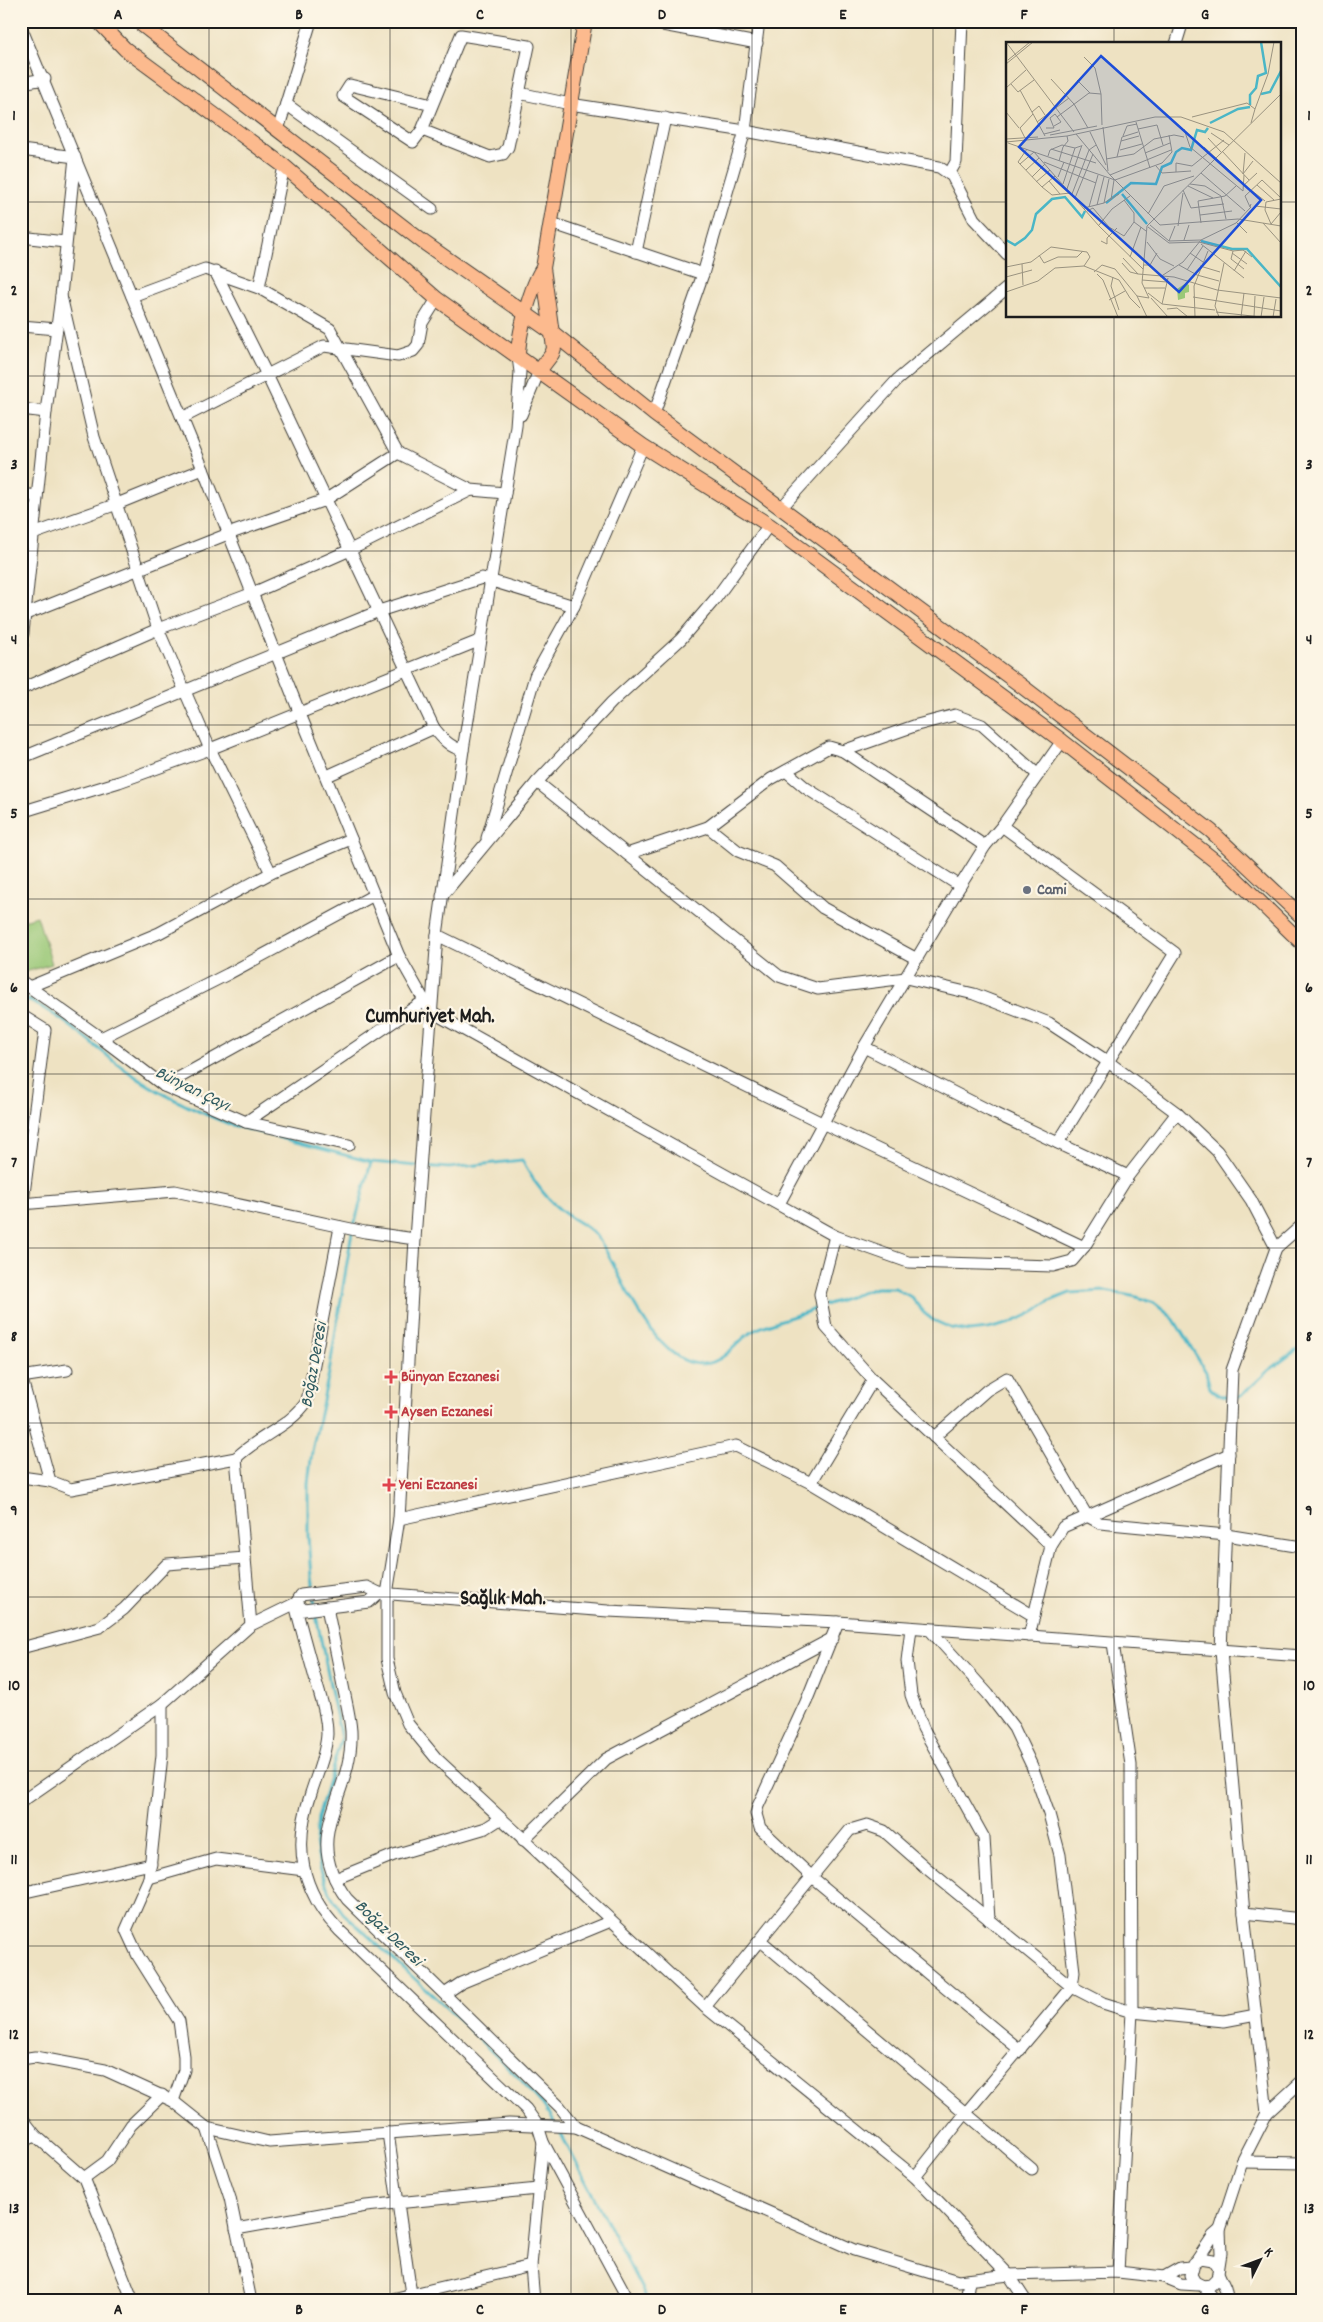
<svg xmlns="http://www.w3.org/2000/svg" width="1323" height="2322" font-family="Dekko,sans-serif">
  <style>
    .green { fill: #9ac877; stroke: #5b724a }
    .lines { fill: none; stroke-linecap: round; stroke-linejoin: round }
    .stream { stroke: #4ab6c6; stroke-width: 3 }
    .minor-casing { stroke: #3c3a35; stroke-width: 13 }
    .major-casing { stroke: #3c3a35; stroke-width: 16 }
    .minor { stroke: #fff; stroke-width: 11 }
    .major { stroke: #fcba8e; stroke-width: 14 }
    .grid { fill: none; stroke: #1c1c1c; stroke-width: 1; stroke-opacity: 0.55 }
    .worship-dot { fill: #6b7280; stroke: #fcf5e5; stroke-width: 2 }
    .health-dot { fill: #e0444e; stroke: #fcf5e5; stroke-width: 2 }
    .labels { text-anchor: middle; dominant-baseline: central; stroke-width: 4.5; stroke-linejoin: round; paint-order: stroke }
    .worship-label { font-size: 16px; font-weight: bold; fill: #5b616d; stroke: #fcf5e5; text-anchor: start }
    .health-label { font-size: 16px; font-weight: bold; fill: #be3a42; stroke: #fcf5e5; text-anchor: start }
    .water-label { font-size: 18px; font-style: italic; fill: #2e5a60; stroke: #fcf5e5 }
    .district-label { font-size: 21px; font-weight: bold; fill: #1c1c1c; stroke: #fcf5e5 }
    .inset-river { fill: none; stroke: #4ab6c6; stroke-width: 2.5 }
    .inset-road { fill: none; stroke: #9a9380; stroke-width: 1 }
    .view { fill: #1d4ed8; fill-opacity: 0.15; stroke: #1d4ed8; stroke-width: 2.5 }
    .inset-edge { fill: none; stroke: #1c1c1c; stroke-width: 2.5 }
    .neatline { fill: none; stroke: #1c1c1c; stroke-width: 2 }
    .grid-label { font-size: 16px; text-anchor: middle; font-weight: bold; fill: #1c1c1c }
  </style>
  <rect width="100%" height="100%" fill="#fcf5e5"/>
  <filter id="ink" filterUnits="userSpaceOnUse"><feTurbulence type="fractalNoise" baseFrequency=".02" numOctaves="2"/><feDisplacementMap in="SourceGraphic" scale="10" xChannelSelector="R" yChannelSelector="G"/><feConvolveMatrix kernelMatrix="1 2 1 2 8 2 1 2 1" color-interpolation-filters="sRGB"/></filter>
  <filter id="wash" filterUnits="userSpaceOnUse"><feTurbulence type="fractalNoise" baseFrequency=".0096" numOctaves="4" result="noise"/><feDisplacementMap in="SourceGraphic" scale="20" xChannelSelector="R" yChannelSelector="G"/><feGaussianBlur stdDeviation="1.12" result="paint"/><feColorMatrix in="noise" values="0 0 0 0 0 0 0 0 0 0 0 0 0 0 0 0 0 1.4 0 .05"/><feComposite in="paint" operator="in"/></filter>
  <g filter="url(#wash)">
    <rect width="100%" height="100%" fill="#eee2c2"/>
    <polygon class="green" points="37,916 52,964 25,972 21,961 21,921"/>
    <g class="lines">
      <g class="stream">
        <path d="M21 997C61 1013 93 1046 127 1071 159 1094 195 1111 232 1125L371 1162 417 1166"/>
        <path d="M423 1166 449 1168 522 1160C533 1181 547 1201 567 1215 579 1223 591 1228 600 1241 622 1274 659 1380 713 1362 730 1356 739 1338 755 1330 776 1320 799 1316 820 1307"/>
        <polyline points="354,1226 371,1162"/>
        <polyline points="352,1232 329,1373 312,1451 308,1483 308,1536 311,1577 317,1620 341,1739 318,1818 316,1841 320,1867 329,1892 343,1913 452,2013 521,2080 544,2106 554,2123"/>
        <polyline points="825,1305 876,1288 895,1288 911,1297 924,1313 933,1320 951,1328 969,1331 988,1329 1011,1323 1032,1313 1050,1301 1070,1293 1105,1291 1137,1297 1154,1303 1173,1318 1206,1372 1210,1388 1218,1395 1229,1398 1241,1396 1268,1371 1302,1346"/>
        <polyline points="559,2130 648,2301"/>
      </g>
    </g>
  </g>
  <g filter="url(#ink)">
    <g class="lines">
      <defs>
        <g id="minor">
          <polyline points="642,21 757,43"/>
          <polyline points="21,27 203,469 300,714 399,956 430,1011 835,1236 908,1262 1053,1266 1072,1261 1084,1247 1128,1176 1177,1113"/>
          <polyline points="1176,44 1183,21"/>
          <polyline points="21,83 45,79"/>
          <polyline points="519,93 570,104 745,131 939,167 952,176 974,219 1007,254"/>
          <polyline points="286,104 432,209"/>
          <polyline points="278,130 311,21"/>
          <polyline points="422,130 490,157 503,154 508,147 529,46 461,35 422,130 413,142 343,96 350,85 432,105"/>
          <polyline points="21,150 75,157 61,296 46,412 21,652"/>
          <polyline points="949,174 956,162 962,21"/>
          <polyline points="551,223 703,274"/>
          <polyline points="21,237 65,242"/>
          <polyline points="636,252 665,118"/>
          <polyline points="215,271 267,375 434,728"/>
          <polyline points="259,288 284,166"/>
          <polyline points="61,296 94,437 158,629 210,749 271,873"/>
          <polyline points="132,296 205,269 259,288 330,329 398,453 471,490 505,493"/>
          <polyline points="21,326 57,329"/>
          <polyline points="518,357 520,372 516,426 463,750 437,935 415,1239 399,1519 387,1594 387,1659 395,1693 408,1724 436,1758 705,2007 915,2177 1009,2275 1026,2301"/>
          <polyline points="21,409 46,412"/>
          <polyline points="654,414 703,274 745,131 759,21"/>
          <polyline points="521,415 539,371"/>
          <polyline points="182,418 324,346 398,356 413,351 418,345 422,323 437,299"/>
          <polyline points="21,494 37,496"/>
          <polyline points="782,507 897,380 1007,288"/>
          <polyline points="33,534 117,504 203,469"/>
          <polyline points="26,614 228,534 325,500 398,453"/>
          <polyline points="21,689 158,629 253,593 350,550 471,490"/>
          <polyline points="843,751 917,725 955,715 982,725 1038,775"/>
          <polyline points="21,758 379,611 482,578 574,606"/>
          <polyline points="786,771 806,788 960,886"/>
          <path d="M327 776 434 728C442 738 450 748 463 750"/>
          <polyline points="537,782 779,976 818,989 906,978 974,994 1049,1023 1107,1061 1177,1113 1217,1151 1251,1200 1276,1248"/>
          <polyline points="21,812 119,782 210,749 481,640"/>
          <polyline points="1002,826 1175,953 1058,1143"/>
          <polyline points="708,827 738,851 775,866 823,908 917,959"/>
          <polyline points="487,838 535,676 574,606 643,446"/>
          <polyline points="627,854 708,827 771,779 829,747 843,751 985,846"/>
          <polyline points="442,896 537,782 612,702 681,639 716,598 769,525"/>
          <polyline points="437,935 822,1123 1084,1247"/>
          <polyline points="21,981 101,1038 164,1086 246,1122 349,1145"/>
          <polyline points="29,987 159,933 271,873 351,839"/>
          <polyline points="21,1015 45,1030 21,1217"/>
          <polyline points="101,1038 228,974 374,895"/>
          <polyline points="864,1047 990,1111 1128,1176"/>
          <polyline points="164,1086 399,956"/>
          <polyline points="246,1122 424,1001"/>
          <polyline points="21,1204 175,1191 365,1232 415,1239"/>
          <polyline points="779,1204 864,1047 960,886 985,846 1002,826 1062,741"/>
          <polyline points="835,1236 820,1294 826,1327 873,1380 1051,1546"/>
          <polyline points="21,1376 50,1481 71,1489 236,1458 251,1625"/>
          <polyline points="21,1377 67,1370"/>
          <polyline points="934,1437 987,1390 1007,1378 1087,1516 1100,1523 1226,1535 1302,1547"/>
          <path d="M236 1458C258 1436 290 1427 307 1401L340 1227"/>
          <polyline points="21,1477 50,1481"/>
          <polyline points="811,1483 873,1380"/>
          <polyline points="399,1519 736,1446 811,1483 1034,1616"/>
          <polyline points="296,1603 304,1610 369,1602 379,1593"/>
          <path d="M295 1604C301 1628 308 1653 315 1678 320 1696 327 1714 327 1734 326 1754 317 1774 311 1793 293 1845 300 1890 339 1930L526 2109 538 2126 543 2142 629 2301"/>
          <path d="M327 1607C332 1633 338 1660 343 1686 346 1701 350 1716 351 1731 354 1798 298 1832 347 1899L560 2107 576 2127"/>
          <polyline points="838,1622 806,1702 758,1806 756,1814 760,1828 813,1878 1020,2050"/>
          <polyline points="911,1628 907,1661 911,1695 923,1728 984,1838 989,1920"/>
          <polyline points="1029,1636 1051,1546 1063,1527 1229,1454"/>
          <polyline points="1113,1643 1131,1765 1132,2012 1118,2272"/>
          <polyline points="21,1648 100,1627 124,1609 167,1564 245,1558"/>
          <polyline points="162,1704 162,1755 149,1878 126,1930 138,1956 179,2021 184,2056 184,2070 173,2101"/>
          <polyline points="21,1802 162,1704 251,1625 296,1603 301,1595 367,1587 379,1593 608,1611 838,1622 1302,1656"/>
          <polyline points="523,1840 606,1759 833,1638"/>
          <polyline points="149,1878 216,1859 304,1870"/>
          <polyline points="335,1879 394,1855 486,1828 500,1819"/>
          <polyline points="21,1893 151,1864"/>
          <polyline points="1244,1913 1302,1919"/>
          <polyline points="761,1941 1032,2169"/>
          <polyline points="446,1993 461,1983 611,1921"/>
          <polyline points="705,2007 850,1830 867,1825 884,1831 925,1867 1072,1987 1103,2003 1132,2012 1224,2021 1256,2015"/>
          <polyline points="21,2059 35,2057 105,2070 173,2101 207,2128 269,2142 509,2124 576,2127 854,2250 958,2281 1009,2275 1118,2272 1164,2277 1181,2284 1199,2285"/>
          <polyline points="1267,2113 1244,1913 1221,1651 1232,1370 1276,1248 1302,1225"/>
          <polyline points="21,2117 36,2136 84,2178 133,2301"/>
          <polyline points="207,2128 230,2198 251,2301"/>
          <polyline points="388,2133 411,2294"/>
          <polyline points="21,2142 36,2136"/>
          <polyline points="1242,2162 1302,2163"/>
          <polyline points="915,2177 965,2114 1072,1987 1074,1972 1060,1855 1049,1814 1032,1766 1014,1728 988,1694 929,1629"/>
          <polyline points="84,2178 107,2161 131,2125 162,2095"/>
          <polyline points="236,2229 366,2206 538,2189"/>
          <polyline points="1197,2260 1213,2236 1220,2230"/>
          <polyline points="1218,2267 1213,2260 1201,2258 1194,2263 1191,2275 1195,2282 1203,2286 1211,2285 1217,2279 1221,2253 1220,2230 1242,2162 1267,2113 1302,2081"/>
          <polyline points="1219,2275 1225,2288 1228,2301"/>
          <polyline points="1164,2277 1180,2268 1191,2267"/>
          <polyline points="1203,2286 1216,2301"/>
          <polyline points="384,2301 531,2266"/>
          <polyline points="534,2301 531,2266 543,2142"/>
          <polyline points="966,2301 969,2280"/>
        </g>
        <g id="major">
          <polyline points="98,21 125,49 284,166 437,299 643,446 769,525 1062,741 1228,871 1302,943"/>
          <polyline points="137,21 423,242 553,333 654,414 1019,684 1211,831 1302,917"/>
          <path d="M518 357C518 335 531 285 543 268L585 21"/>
          <polyline points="539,371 552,354 554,348 543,268"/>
        </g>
      </defs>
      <use href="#minor" class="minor-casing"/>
      <use href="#major" class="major-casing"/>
      <use href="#minor" class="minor"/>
      <use href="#major" class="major"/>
    </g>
  </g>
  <path class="grid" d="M209 21V2301M390 21V2301M571 21V2301M752 21V2301M933 21V2301M1114 21V44M21 202H1007M1279 202H1302M1114 316V2301M21 376H1302M21 551H1302M21 725H1302M21 899H1302M21 1074H1302M21 1248H1302M21 1423H1302M21 1597H1302M21 1771H1302M21 1946H1302M21 2120H1302"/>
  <circle class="worship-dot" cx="1027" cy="890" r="5"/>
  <g class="health-dot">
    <path d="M388.5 1369.5h5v5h5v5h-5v5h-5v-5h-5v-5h5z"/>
    <path d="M388.5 1404.5h5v5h5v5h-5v5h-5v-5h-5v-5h5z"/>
    <path d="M386.5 1477.5h5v5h5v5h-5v5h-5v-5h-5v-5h5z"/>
  </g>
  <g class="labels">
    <g class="worship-label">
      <text x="1037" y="890">Cami</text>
    </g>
    <g class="health-label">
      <text x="401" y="1377">Bünyan Eczanesi</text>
      <text x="401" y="1412">Aysen Eczanesi</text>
      <text x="399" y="1485">Yeni Eczanesi</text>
    </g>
    <g class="water-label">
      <text transform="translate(192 1090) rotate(26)">Bünyan Çayı</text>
      <text transform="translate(315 1365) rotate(-80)">Boğaz Deresi</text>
      <text transform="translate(388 1934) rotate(44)">Boğaz Deresi</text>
    </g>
    <g class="district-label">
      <text x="430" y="1018">Cumhuriyet Mah.</text>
      <text x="503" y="1600">Sağlık Mah.</text>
    </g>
  </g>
  <g transform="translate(1006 42)">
    <rect width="275" height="275" fill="#eee2c2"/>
    <path d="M180 241 183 243V250L179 251V256L172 258 171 247Z" fill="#9ac877"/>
    <path class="inset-river" d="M255 52 264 50 275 29M244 63V53L250 46 252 34 260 31 255 0M204 81 232 67 244 65M116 152 141 182M100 161 125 141 150 142 156 125 165 121 170 110 176 106 185 108 191 88 199 90 202 86M0 198 9 203 19 196 26 188 30 172 46 157 59 155 76 175 79 169M195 199 226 207H241L275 245"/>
    <path class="inset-road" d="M0 0 68 90M78 15 89 26 95 52M2 18 24 0M0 22 27 0M45 37 68 62 82 86M71 38 84 51M5 42 12 50 28 38M0 46 20 28M14 48 39 94M249 67 262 32 268 0M0 70 13 86M26 70 33 64 39 73M51 75 83 51 95 52 96 83M186 75 241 61 249 67 245 81M31 80 63 56M130 80 144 126M97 85 102 129M40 86H48L44 76 49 72 55 80 48 84M132 87 151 83 157 103M178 87 184 105 237 149M84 90 100 123M205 91 223 103M38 92 54 88M70 92 104 133 154 183 232 177 275 184M44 93 91 84M117 94 121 84 131 82M19 96 14 86 27 72M202 96 215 110M0 97 32 95M115 99 133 94M0 100 61 94 149 75H175L218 90 275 141M2 101 109 138 156 121 166 110 163 93M198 105 237 141M21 107 12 120 36 145 49 134M45 107 90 121M114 108 136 102M216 109 243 138M139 111 164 101M42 114 44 108 56 103 69 106 75 104M111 115 116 95 132 90M100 117 128 112 148 97 168 93 178 95M53 119 57 105 62 99 61 94M38 120 90 141M14 122 28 110 93 184 137 227M150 124 156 131 185 129M20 128 33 116M170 130V121L186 124 218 98M195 131 239 169M237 132 239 111M237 132 247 119M104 133 165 108M26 135 39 122M52 135 58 120M43 139 54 152M30 140 44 128M57 142 69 106M184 142 199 144 215 154 220 177M251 143 268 158M182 144 207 156M237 144 251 131M36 145 46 153 64 151M61 147 76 103M177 148 185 166 218 162M245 148 259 159M237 149 238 133M66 152 83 108 90 103M239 154 256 138 275 156M239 154 244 165 245 162M69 156 87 112M105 158 108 138M118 158 128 171V180M98 161 103 137M91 163 98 135M249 164 275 167M83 165 92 133M78 166 98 161 113 152M81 169 87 166 103 185 118 194 128 180 140 189M142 172 158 144 188 134M194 173 226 169M230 180 241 191M195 181 192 159 219 154 230 144M257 181 275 201M265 182 259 168 260 160 275 157M265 182 275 170M93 183 106 167 124 154M144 183 163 199 195 198M172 184 177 151M142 185 163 201 193 200 227 209 237 208 246 215M178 198 183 183M95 199 101 202V196L111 186M163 199 169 184M141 200 154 217 168 224M195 202 238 236M227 209 225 217 238 227M184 211 197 220M226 211 241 222M33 213 38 221 52 215H71L77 209M124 215 135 185M117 216 132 232 168 235 211 248 275 256M116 221 124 230 132 232M16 222 17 243M138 223H144L151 211M173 223 191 233 213 239M194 224 214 230M0 225 25 220 45 205 81 210 84 215 78 224M181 228 197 204M228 229 240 209M88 230 96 223 109 227 131 254M91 232 97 238 112 275M0 235 26 228M107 235 105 244 113 268M154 235 177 220 195 198 230 181 245 165M136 238 161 240M138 246H159M0 250 32 239 49 226 78 224 113 238 124 256 134 266M142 251 156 262 209 268M187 255 275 269M145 256 162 275M103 258 119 249M156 262 162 236M161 267 171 266 182 275M210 270 255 275M141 275 131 254 143 256 136 241 141 184 275 52M189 275 188 244 202 209M213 275 209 264 218 221M235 275 238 251M248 275 249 254M255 275 258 255M267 275 270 257"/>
    <path class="view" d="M95 14 255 158 173 250 13 105Z"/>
    <rect width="275" height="275" class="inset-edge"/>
  </g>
  <rect width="1323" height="2322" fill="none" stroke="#fcf5e5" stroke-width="55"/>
  <g transform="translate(1260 2260) rotate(48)" stroke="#fcf5e5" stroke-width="4" paint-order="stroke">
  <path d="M0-4L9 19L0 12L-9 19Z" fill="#1c1c1c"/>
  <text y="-8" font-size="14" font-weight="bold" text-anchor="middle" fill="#1c1c1c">K</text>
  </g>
  <rect x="28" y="28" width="1268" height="2266" class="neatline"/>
  <g class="grid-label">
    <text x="118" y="19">A</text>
    <text x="299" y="19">B</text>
    <text x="480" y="19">C</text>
    <text x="662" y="19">D</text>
    <text x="843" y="19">E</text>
    <text x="1024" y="19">F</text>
    <text x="1205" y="19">G</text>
    <text x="14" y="120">1</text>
    <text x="1309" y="120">1</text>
    <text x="14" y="295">2</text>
    <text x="1309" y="295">2</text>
    <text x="14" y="469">3</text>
    <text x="1309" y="469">3</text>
    <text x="14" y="644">4</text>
    <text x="1309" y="644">4</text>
    <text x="14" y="818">5</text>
    <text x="1309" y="818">5</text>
    <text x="14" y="992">6</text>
    <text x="1309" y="992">6</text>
    <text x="14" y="1167">7</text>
    <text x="1309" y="1167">7</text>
    <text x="14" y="1341">8</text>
    <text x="1309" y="1341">8</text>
    <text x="14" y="1515">9</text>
    <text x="1309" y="1515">9</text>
    <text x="14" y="1690">10</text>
    <text x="1309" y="1690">10</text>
    <text x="14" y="1864">11</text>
    <text x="1309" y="1864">11</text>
    <text x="14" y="2039">12</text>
    <text x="1309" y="2039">12</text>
    <text x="14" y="2213">13</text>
    <text x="1309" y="2213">13</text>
    <text x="118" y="2314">A</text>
    <text x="299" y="2314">B</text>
    <text x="480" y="2314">C</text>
    <text x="662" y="2314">D</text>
    <text x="843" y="2314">E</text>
    <text x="1024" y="2314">F</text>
    <text x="1205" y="2314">G</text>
  </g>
</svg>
